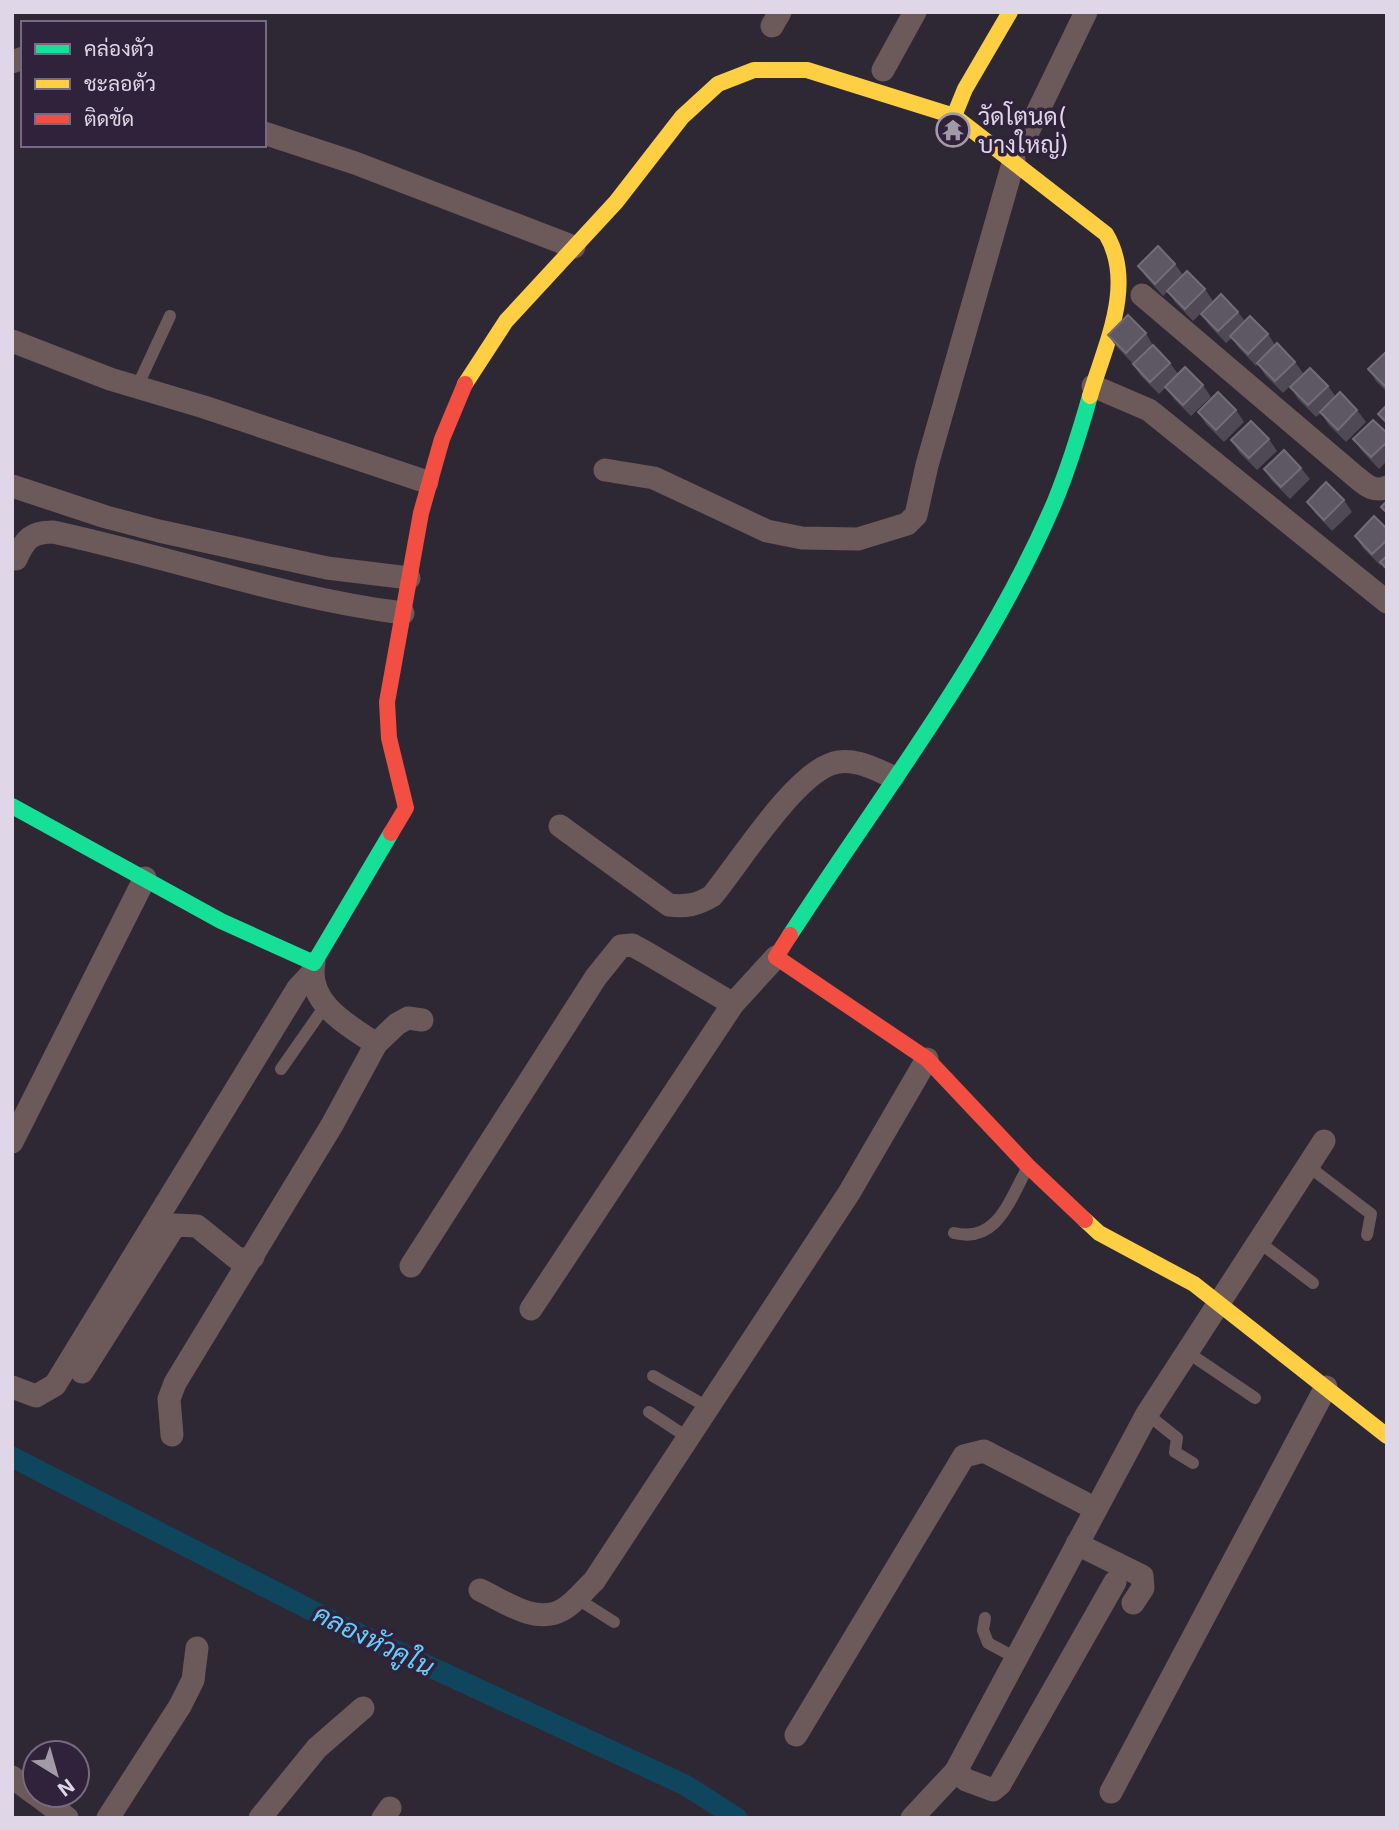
<svg xmlns="http://www.w3.org/2000/svg" width="1399" height="1830" font-family="Inter,Sarabun,sans-serif">
  <style>
    .lines { fill: none; stroke-linecap: round; stroke-linejoin: round }
    .canal { stroke: #0f465d; stroke-width: 21 }
    .lane { stroke: #6c5959; stroke-width: 12 }
    .street { stroke: #6c5959; stroke-width: 23 }
    .fast { stroke: #16e098; stroke-width: 16 }
    .slow { stroke: #ffcf43; stroke-width: 16 }
    .jam { stroke: #f24e42; stroke-width: 16 }
    .wall { fill: #4e4954 }
    .building { fill: #5e5864; stroke: #726c78; stroke-width: 2 }
    .labels { text-anchor: middle; dominant-baseline: central; stroke-width: 7; stroke-linejoin: round; paint-order: stroke }
    .poi-label { font-size: 24px; fill: #dfd7e7; stroke: #2f223a; text-anchor: start }
    .water-label { font-size: 26px; font-style: italic; fill: #65cefe; stroke: #2f223a }
  </style>
  <rect width="100%" height="100%" fill="#2e2834"/>
  <g class="lines">
    <polyline class="canal" points="12,1457 342,1626 685,1785 737,1818"/>
    <g class="lane">
      <polyline points="137,387 170,316"/>
      <polyline points="281,1069 325,1006"/>
      <polyline points="1308,1166 1371,1214 1367,1235"/>
      <path d="M954 1233C998 1244 1010 1198 1028 1167"/>
      <polyline points="1259,1242 1313,1283"/>
      <polyline points="1187,1352 1255,1398"/>
      <polyline points="653,1376 709,1408"/>
      <polyline points="649,1412 690,1439"/>
      <polyline points="1147,1414 1177,1438 1175,1452 1193,1463"/>
      <polyline points="576,1598 614,1622"/>
      <polyline points="985,1618 983,1630 988,1643 1016,1658"/>
    </g>
    <g class="street">
      <polyline points="772,26 780,12"/>
      <polyline points="12,62 23,58"/>
      <polyline points="883,70 915,12"/>
      <polyline points="264,133 355,163 574,247"/>
      <polyline points="1024,140 1086,12"/>
      <path d="M1142 295 1356 477C1366 485 1374 493 1387 487"/>
      <polyline points="12,341 110,379 204,407 427,482"/>
      <polyline points="1093,386 1149,410 1387,602"/>
      <polyline points="605,470 654,478 767,531 802,538 858,539 907,524 916,515 927,465 1014,160"/>
      <polyline points="12,486 106,517 159,531 327,568 409,578"/>
      <path d="M16 559C25 539 31 532 53 532 170 557 284 598 403 613"/>
      <path d="M560 826 669 905C686 907 697 905 712 896 740 862 792 778 831 764 852 756 875 769 893 777"/>
      <path d="M314 963C306 1003 348 1025 376 1044"/>
      <polyline points="12,1142 145,878"/>
      <polyline points="411,1266 596,977 621,946 632,945 645,952 733,1004"/>
      <polyline points="531,1309 733,1004 776,957"/>
      <polyline points="82,1372 175,1225 197,1226 239,1260 253,1257"/>
      <polyline points="12,1387 36,1396 55,1385 298,988 312,973"/>
      <polyline points="172,1435 169,1399 175,1383 332,1125 376,1044 397,1024 408,1018 422,1020"/>
      <polyline points="1077,1544 1142,1576 1143,1588 1133,1603"/>
      <path d="M480 1590C504 1601 535 1625 562 1610 574 1604 584 1590 594 1581L849 1193 927 1059"/>
      <polyline points="796,1735 964,1456 984,1451 1096,1509"/>
      <polyline points="956,1771 966,1780 993,1790 1000,1784 1115,1582"/>
      <polyline points="12,1777 35,1794"/>
      <polyline points="1111,1792 1326,1387"/>
      <polyline points="37,1795 67,1818"/>
      <polyline points="108,1818 180,1706 193,1680 197,1648"/>
      <polyline points="260,1818 317,1748 363,1708"/>
      <polyline points="383,1818 390,1808"/>
      <polyline points="912,1818 956,1771 1147,1414 1324,1141"/>
    </g>
    <g class="fast">
      <polyline points="12,806 221,921 314,963 391,833"/>
      <path d="M790 935C881 794 989 657 1055 501 1069 467 1080 431 1090 396"/>
    </g>
    <g class="slow">
      <path d="M1010 12 965 89 954 116 1106 234C1136 284 1105 345 1090 396"/>
      <polyline points="465,384 506,321 616,202 682,117 718,84 754,70 807,70 954,116"/>
      <polyline points="1085,1220 1099,1233 1194,1284 1387,1436"/>
    </g>
    <g class="jam">
      <polyline points="391,833 406,808 389,738 387,702 421,513 442,439 465,384"/>
      <polyline points="790,935 776,957 927,1059 1028,1166 1085,1220"/>
    </g>
  </g>
  <g class="wall">
    <polygon points="1175,264 1183,275 1205,289 1213,301 1193,321 1175,302 1168,291 1163,296 1146,277 1138,266"/>
    <polygon points="1238,312 1245,321 1268,334 1275,345 1295,362 1303,373 1283,393 1265,375 1258,364 1256,366 1238,347 1232,338 1226,343 1209,325 1201,314"/>
    <polygon points="1146,333 1153,346 1170,363 1178,374 1203,385 1211,397 1191,416 1174,399 1166,387 1159,394 1141,376 1133,364 1116,346 1108,335"/>
    <polygon points="1387,351 1387,392 1376,381 1368,369"/>
    <polygon points="1328,386 1336,397 1357,410 1366,422 1346,442 1328,424 1321,413 1316,417 1298,399 1290,387"/>
    <polygon points="1236,410 1244,422 1224,442 1206,424 1198,412"/>
    <polygon points="1387,433 1387,461 1379,469 1362,451 1353,439"/>
    <polygon points="1269,439 1277,451 1257,470 1239,452 1231,440"/>
    <polygon points="1301,468 1310,479 1290,499 1272,481 1264,469"/>
    <polygon points="1344,500 1352,512 1332,531 1315,513 1307,502"/>
    <polygon points="1387,529 1387,572 1382,564 1380,565 1363,548 1355,536"/>
  </g>
  <g class="building">
    <polygon points="1158,246 1175,264 1155,284 1138,266"/>
    <polygon points="1187,271 1205,289 1185,309 1167,291"/>
    <polygon points="1221,294 1238,312 1218,331 1201,314"/>
    <polygon points="1128,315 1146,333 1126,353 1108,335"/>
    <polygon points="1250,316 1268,334 1248,354 1230,336"/>
    <polygon points="1277,343 1295,362 1275,381 1257,363"/>
    <polygon points="1153,345 1170,363 1150,382 1133,364"/>
    <polygon points="1387,351 1387,386 1386,387 1368,369"/>
    <polygon points="1185,367 1203,385 1183,405 1165,387"/>
    <polygon points="1310,368 1328,386 1308,405 1290,387"/>
    <polygon points="1218,392 1236,410 1216,430 1198,412"/>
    <polygon points="1340,392 1357,410 1338,430 1320,412"/>
    <polygon points="1387,405 1387,423 1378,414"/>
    <polygon points="1373,420 1387,433 1387,442 1371,457 1353,439"/>
    <polygon points="1251,421 1269,439 1249,458 1231,440"/>
    <polygon points="1284,450 1301,468 1281,487 1264,469"/>
    <polygon points="1326,482 1344,500 1324,520 1307,502"/>
    <polygon points="1387,501 1387,513 1381,507"/>
    <polygon points="1374,516 1387,529 1387,540 1372,554 1355,536"/>
    <polygon points="1387,556 1387,569 1380,562"/>
  </g>
  <defs>
    <symbol id="temple-ring" viewBox="-11 -11 22 22"><circle r="9.5" fill="#2f223a" stroke="#a19aa8" stroke-width="1.5"/><path d="M0-6L5-2H3V0L6.5 2.5H4V6H1.5V3h-3V6H-4V2.5H-6.5L-3 0V-2H-5Z" fill="#a19aa8"/></symbol>
  </defs>
  <g fill-rule="evenodd">
    <use href="#temple-ring" x="934" y="111" width="38" height="38"/>
  </g>
  <g class="labels">
    <g class="poi-label">
      <text x="978" y="116">วัดโตนด(<tspan x="978" dy="28">บางใหญ่)</tspan></text>
    </g>
    <g class="water-label">
      <text transform="translate(374 1640) rotate(26)">คลองหัวคูใน</text>
    </g>
  </g>
  <rect width="1399" height="1830" fill="none" stroke="#dfd7e7" stroke-width="28"/>
  <rect x="21" y="21" width="245" height="126" fill="#2f223a" stroke="#756a7f" stroke-width="2"/>
  <rect x="35" y="44" width="35" height="10" fill="#16e098" stroke="#756a7f" stroke-width="2"/>
  <text x="84" y="56" font-size="21" fill="#dfd7e7">คล่องตัว</text>
  <rect x="35" y="79" width="35" height="10" fill="#ffcf43" stroke="#756a7f" stroke-width="2"/>
  <text x="84" y="91" font-size="21" fill="#dfd7e7">ชะลอตัว</text>
  <rect x="35" y="114" width="35" height="10" fill="#f24e42" stroke="#756a7f" stroke-width="2"/>
  <text x="84" y="126" font-size="21" fill="#dfd7e7">ติดขัด</text>
  <g transform="translate(56 1774) rotate(143)"><circle r="33" fill="#2f223a" stroke="#756a7f" stroke-width="2"/>
  <path d="M0-5L12 26L0 18L-12 26Z" fill="#a19aa8"/>
  <text y="-10" font-size="19" font-weight="bold" text-anchor="middle" fill="#dfd7e7">N</text>
  </g>
</svg>
